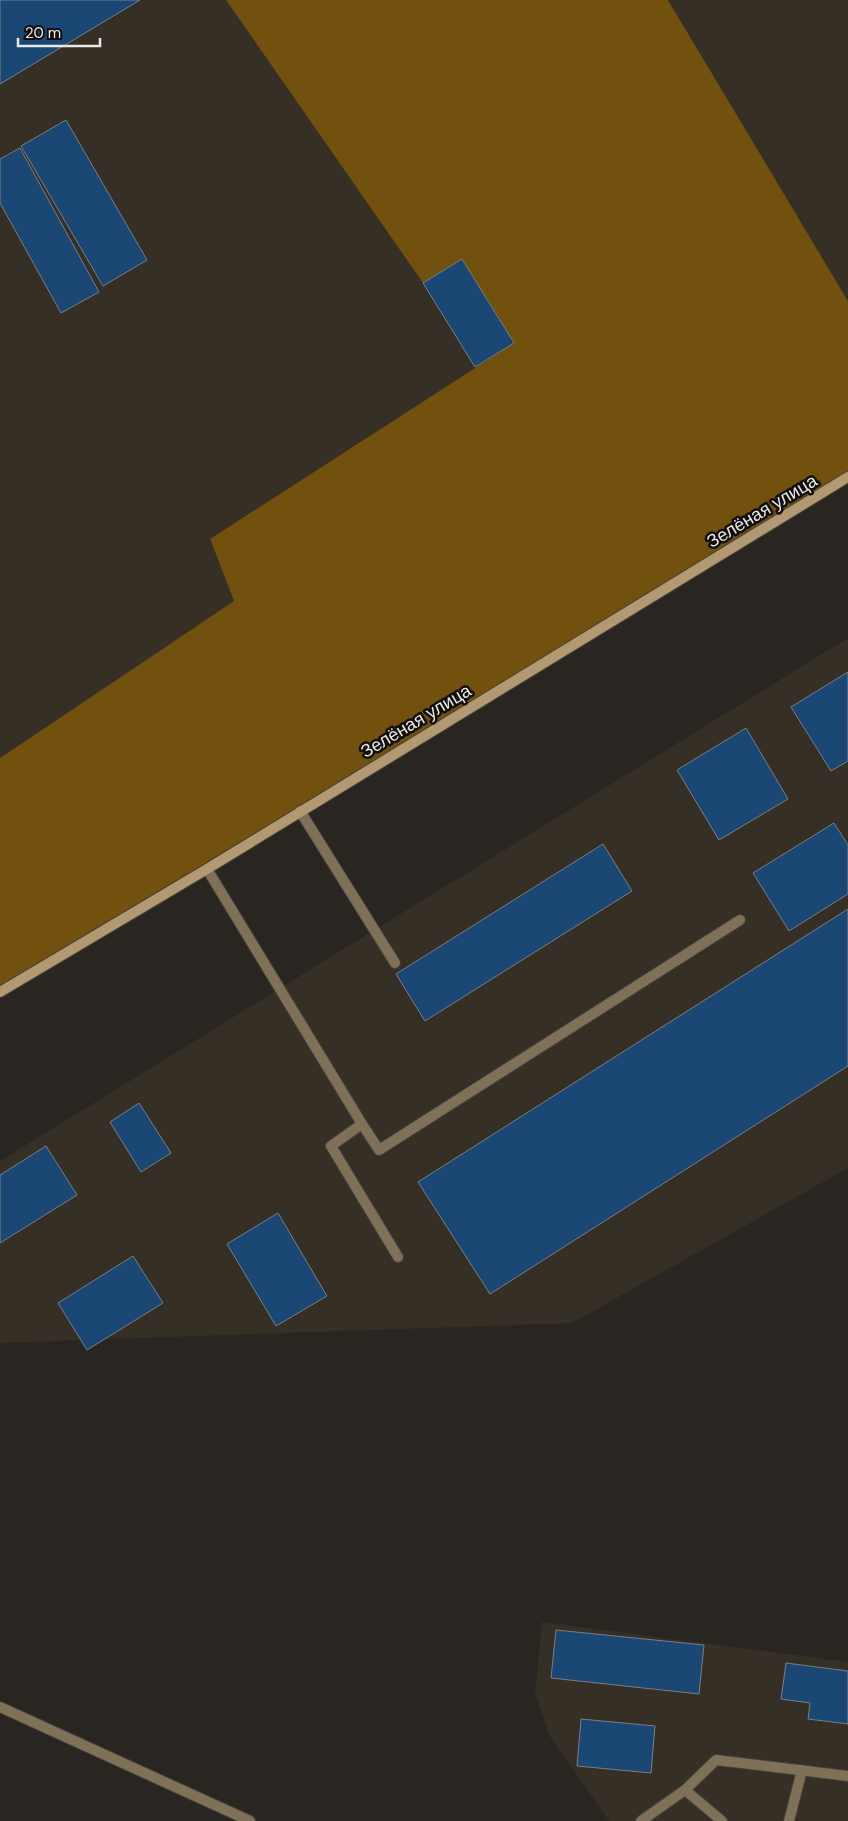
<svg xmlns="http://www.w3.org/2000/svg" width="848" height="1821" font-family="'DM Sans',sans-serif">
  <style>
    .built { fill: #352f25 }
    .forest { fill: #72500d }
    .building { fill: #1a4773; stroke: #7a7f84 }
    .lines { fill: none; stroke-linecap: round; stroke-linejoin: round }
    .lane-casing { stroke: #44413c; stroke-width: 12 }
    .street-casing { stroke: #44413c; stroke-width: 12 }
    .secondary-casing { stroke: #44413c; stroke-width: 12 }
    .lane { stroke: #7f7058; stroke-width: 10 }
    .street { stroke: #7f7058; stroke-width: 10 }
    .secondary { stroke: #b29972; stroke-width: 10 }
    .labels { text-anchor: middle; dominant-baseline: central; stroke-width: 5; stroke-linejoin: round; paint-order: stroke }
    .street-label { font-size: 18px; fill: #eae8e5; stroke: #100f0d }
  </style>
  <rect width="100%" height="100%" fill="#292621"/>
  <g class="built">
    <polygon points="0,0 226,0 423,283 462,259 514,343 210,539 234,601 0,758"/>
    <polygon points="668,0 848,0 848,301"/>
    <polygon points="848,638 848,1168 572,1323 0,1343 0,1161"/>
    <polygon points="542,1622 848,1662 848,1821 609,1821 549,1735 535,1693"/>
  </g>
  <polygon class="forest" points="226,0 668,0 848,301 848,477 0,992 0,758 234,601 210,539 514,343 462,259 423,283"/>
  <g class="building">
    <polygon points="0,0 140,0 0,84"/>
    <polygon points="66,120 147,260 103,286 21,146"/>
    <polygon points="20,148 99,292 61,313 0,203 0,159"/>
    <polygon points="462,259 514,343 475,367 423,283"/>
    <polygon points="848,672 848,761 831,771 791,707"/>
    <polygon points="746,728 788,799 719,840 677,770"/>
    <polygon points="834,823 848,845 848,894 789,931 753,873"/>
    <polygon points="603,844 632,891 425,1021 396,974"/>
    <polygon points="848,909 848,1066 490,1294 418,1182"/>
    <polygon points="139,1103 171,1153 141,1172 110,1122"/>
    <polygon points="46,1146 77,1195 0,1243 0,1175"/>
    <polygon points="278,1213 327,1296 276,1326 227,1244"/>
    <polygon points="133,1256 163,1303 87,1350 58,1303"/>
    <polygon points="556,1630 704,1645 699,1694 551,1678"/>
    <polygon points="786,1663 848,1671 848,1724 808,1719 810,1703 781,1699"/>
    <polygon points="581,1719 655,1726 651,1773 577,1766"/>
  </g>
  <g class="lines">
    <defs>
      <g id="lane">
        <polyline points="300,811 395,963"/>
        <polyline points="207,869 362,1124 331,1146 398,1257"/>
        <polyline points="362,1124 379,1150 740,920"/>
        <polyline points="722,1821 685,1790 716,1760 848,1776"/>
        <polyline points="789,1821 802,1770"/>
      </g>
      <g id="street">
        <polyline points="0,1707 250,1821"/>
        <polyline points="641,1821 685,1790"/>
      </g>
      <polyline id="secondary" points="0,992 207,869 848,477"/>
    </defs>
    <use href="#lane" class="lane-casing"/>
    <use href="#street" class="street-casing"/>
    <use href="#secondary" class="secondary-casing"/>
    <use href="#lane" class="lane"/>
    <use href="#street" class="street"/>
    <use href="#secondary" class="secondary"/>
  </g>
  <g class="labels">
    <g class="street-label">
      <text transform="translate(762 511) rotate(-31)">Зелёная улица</text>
      <text transform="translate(416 721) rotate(-31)">Зелёная улица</text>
    </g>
  </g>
  <path d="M18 38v8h82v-8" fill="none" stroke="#eae8e5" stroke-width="2.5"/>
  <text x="25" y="38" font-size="15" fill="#eae8e5" stroke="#100f0d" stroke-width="4" paint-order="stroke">20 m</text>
</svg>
